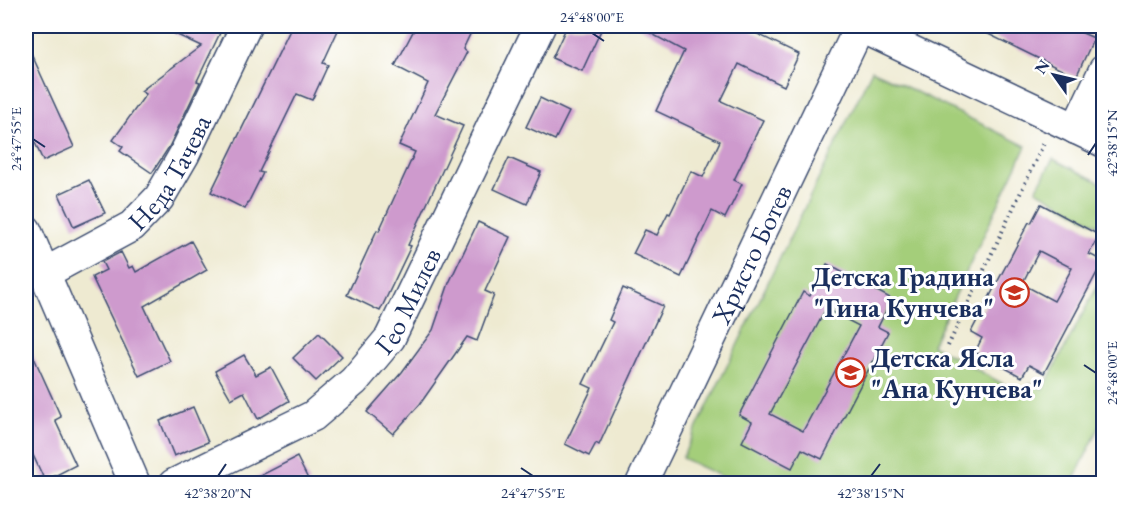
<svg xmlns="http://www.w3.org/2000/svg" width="1129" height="509" font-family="'EB Garamond',serif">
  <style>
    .green { fill: #a4ce7a; stroke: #607e6c; stroke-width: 1.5 }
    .building { fill: #ce9acd; fill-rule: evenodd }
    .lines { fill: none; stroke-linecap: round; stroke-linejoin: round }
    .minor-casing { stroke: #3b4b6f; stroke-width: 33 }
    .path { stroke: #3b4b6f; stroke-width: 4; stroke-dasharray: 1.5 4.5; stroke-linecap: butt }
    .minor { stroke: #fff; stroke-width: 30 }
    .ticks { fill: none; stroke: #1b2f5e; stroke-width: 2 }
    .labels { text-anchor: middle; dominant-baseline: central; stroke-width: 6; stroke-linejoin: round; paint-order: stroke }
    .street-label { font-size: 27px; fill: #1b2f5e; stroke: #fff }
    .poi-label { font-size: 27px; font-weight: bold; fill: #1b2f5e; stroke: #fff; text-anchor: end }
    .neatline { fill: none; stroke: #1b2f5e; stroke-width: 2 }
    .ticks-label { font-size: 15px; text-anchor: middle; fill: #1b2f5e }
  </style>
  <rect width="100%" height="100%" fill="#fff"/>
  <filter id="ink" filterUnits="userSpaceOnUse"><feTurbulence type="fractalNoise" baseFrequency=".0167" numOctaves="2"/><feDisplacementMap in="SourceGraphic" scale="12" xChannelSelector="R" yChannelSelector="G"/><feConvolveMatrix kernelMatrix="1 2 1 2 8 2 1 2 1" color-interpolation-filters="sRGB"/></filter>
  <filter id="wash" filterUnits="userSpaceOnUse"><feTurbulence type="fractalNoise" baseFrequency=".008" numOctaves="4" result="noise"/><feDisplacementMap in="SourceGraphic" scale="24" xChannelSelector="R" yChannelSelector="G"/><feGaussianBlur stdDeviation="1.35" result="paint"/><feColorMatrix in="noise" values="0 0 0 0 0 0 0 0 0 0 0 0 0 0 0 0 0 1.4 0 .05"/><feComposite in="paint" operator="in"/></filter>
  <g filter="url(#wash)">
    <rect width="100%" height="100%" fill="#eeead1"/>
    <g class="green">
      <polygon points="872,70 1026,146 932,345 1023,395 1031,383 1043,389 1103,275 1103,420 1072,483 735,483 682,458"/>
      <polygon points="1053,159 1103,184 1103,228 1036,190"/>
    </g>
    <g id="blocks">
      <g class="building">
        <polygon points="158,26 217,26 215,32 218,33 221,31 197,81 200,82 169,147 152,173 120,151 123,147 113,140 146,94 141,91 201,46"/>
        <polygon points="292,26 340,26 323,63 328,65 312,100 297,94 259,172 263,173 245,209 211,192"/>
        <polygon points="416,26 474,26 463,49 467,52 435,114 463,126 408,245 411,246 380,311 347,295 377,230 379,231 415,152 399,145 428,83 395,66"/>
        <polygon points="567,26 603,26 582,71 552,58"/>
        <polygon points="637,26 741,26 799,54 784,86 739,64 721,101 763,120 734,180 742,184 725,218 712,211 681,277 633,254 645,230 657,235 668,213 670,214 691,171 703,177 720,141 656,111 684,51"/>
        <polygon points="972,26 1066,26 1094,38 1076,77"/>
        <polygon points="26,42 74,147 43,161 26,122"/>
        <polygon points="540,98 569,112 555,140 526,127"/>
        <polygon points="509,158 541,172 527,204 494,189"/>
        <polygon points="89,180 105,213 74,227 59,194"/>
        <path d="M1041 204 1099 235 1089 254 1103 261 1044 373 1029 365 1022 377 975 352 982 338 971 332 1029 222 1031 223ZM1039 251 1072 268 1054 301 1022 284Z"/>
        <polygon points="478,222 510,237 485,291 494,295 477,341 467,337 420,404 393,434 367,412 402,372 433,330 449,283"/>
        <polygon points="191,241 207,270 144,306 170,361 139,376 92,277 106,270 102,262 121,252 129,268 133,266 136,272"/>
        <path d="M827 264 892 299 878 327 888 332 822 459 802 449 792 468 742 442 752 422 739 415 803 292 810 296ZM826 309 859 326 803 431 770 414Z"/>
        <polygon points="623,288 663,306 599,445 596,443 589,456 565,444 592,388 583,384 613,322 609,320"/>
        <polygon points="319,333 342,356 316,381 293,358"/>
        <polygon points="26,340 61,417 55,420 76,465 45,481 26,440"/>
        <polygon points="244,355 256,375 271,367 289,401 258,419 244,392 231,399 215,371"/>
        <polygon points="193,407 208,442 174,456 160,421"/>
        <polygon points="297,457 310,483 246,483"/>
      </g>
    </g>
  </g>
  <g filter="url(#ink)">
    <use href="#blocks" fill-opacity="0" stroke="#3b4b6f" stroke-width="1.5"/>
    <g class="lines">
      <defs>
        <g id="minor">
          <polyline points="859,26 1104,142"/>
          <polyline points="1076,129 1104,70"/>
          <polyline points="26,230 135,484"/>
          <path id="s1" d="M45 273 132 226 159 198 184 155 246 26"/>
          <path id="s2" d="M174 484 313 416 354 381 390 338 540 26"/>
          <path id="s3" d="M641 484 860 26"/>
        </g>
      </defs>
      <use href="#minor" class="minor-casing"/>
      <polyline class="path" points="948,346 1045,141"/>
      <use href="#minor" class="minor"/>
    </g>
  </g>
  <path class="ticks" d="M592 33 604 41M33 139 45 147M1088 155 1096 143M1084 365 1096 373M521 468 533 476M218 476 226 464M871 476 880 464"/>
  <defs>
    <symbol id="school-ring" viewBox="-11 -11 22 22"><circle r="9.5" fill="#fff" stroke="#c8321e" stroke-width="1.5"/><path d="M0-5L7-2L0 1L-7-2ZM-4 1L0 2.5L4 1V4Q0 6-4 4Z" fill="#c8321e"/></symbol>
  </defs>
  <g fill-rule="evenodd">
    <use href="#school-ring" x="998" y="276" width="33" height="33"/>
    <use href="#school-ring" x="834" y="356" width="33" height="33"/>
  </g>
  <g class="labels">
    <g class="street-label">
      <text stroke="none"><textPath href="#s1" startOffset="165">Неда Тачева</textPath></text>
      <text stroke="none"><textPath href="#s3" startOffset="255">Христо Ботев</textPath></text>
      <text stroke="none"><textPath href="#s2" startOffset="306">Гео Милев</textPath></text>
    </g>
    <g class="poi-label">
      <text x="994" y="276">Детска Градина<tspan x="994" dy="31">"Гина Кунчева"</tspan></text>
      <text x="871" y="357" text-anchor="start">Детска Ясла<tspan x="871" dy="31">"Ана Кунчева"</tspan></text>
    </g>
  </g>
  <rect width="1129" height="509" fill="none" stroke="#fff" stroke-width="66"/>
  <g transform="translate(1054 75) rotate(304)" stroke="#ffffff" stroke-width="4.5" paint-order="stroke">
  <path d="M0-4.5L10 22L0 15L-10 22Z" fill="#1b2f5e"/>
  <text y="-9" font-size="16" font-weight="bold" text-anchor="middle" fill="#1b2f5e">N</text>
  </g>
  <rect x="33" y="33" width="1063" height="443" class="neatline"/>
  <g class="ticks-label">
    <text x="592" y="22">24°48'00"E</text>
    <text transform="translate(16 139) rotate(-90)" y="5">24°47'55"E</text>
    <text transform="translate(1112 143) rotate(-90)" y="5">42°38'15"N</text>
    <text transform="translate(1112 373) rotate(-90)" y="5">24°48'00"E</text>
    <text x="218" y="498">42°38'20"N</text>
    <text x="533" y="498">24°47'55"E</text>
    <text x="871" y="498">42°38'15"N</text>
  </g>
</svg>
